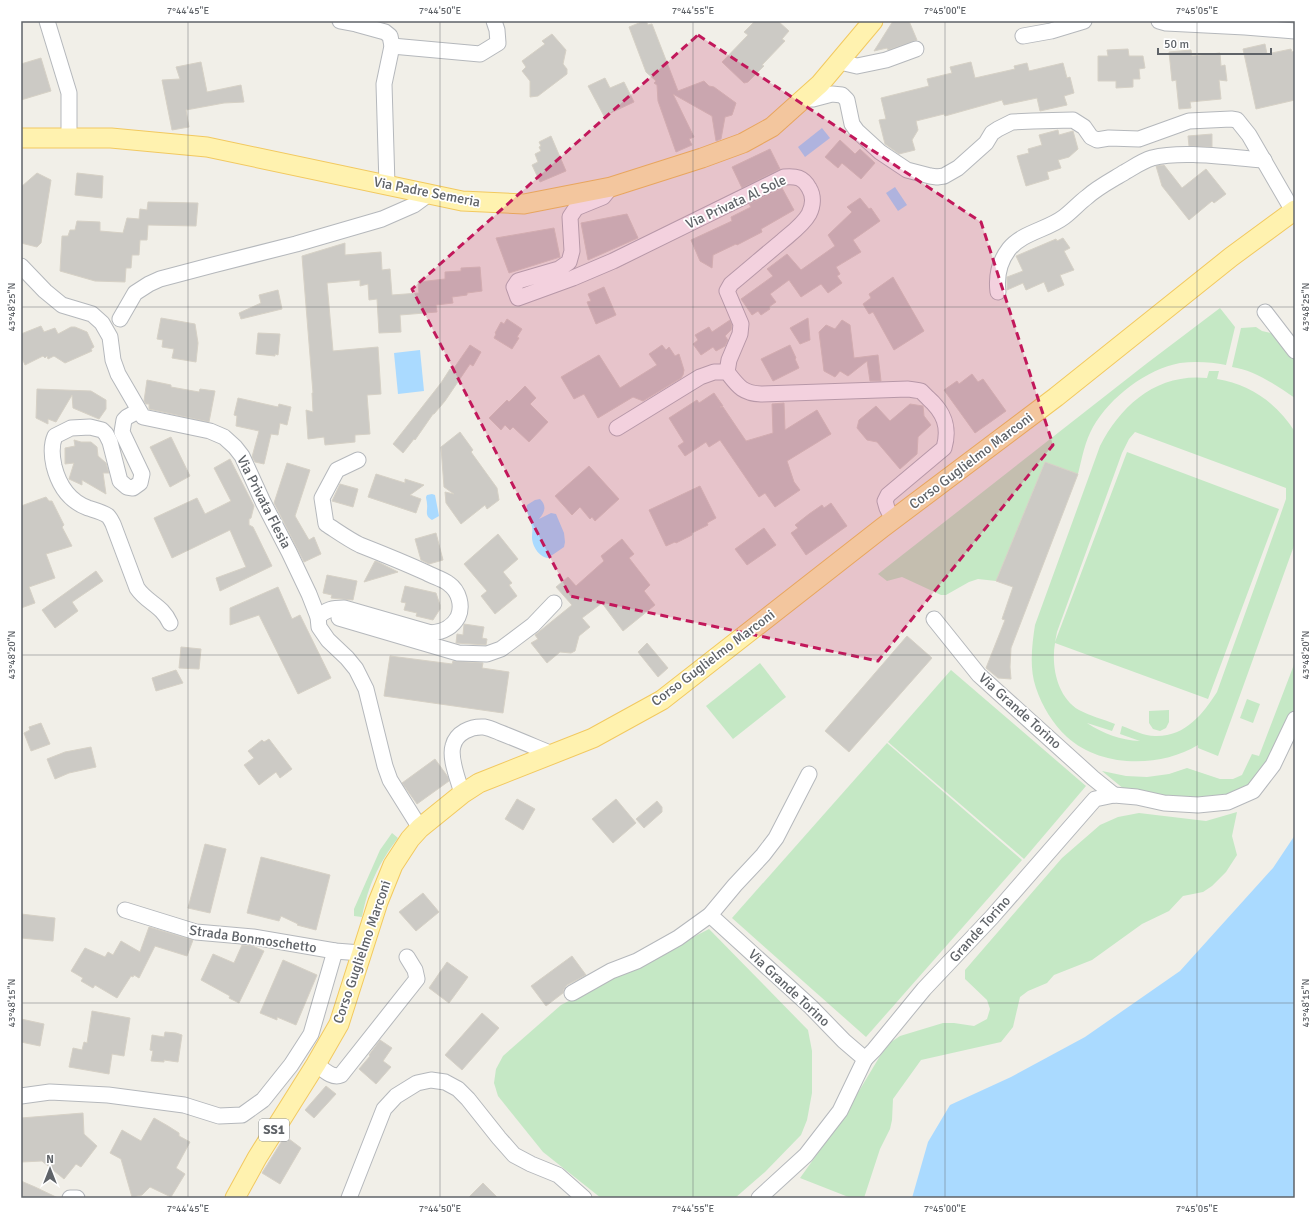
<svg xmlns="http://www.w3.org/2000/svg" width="1316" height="1219" font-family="Signika,sans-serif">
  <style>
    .green { fill: #c5e8c5; fill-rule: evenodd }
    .water { fill: #aadaff }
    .building { fill: #cccac5; stroke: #d6d1c6 }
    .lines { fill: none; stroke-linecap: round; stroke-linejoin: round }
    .minor-casing { stroke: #b5b8bc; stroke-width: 17 }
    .major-casing { stroke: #f2c960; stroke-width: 21 }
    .minor { stroke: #fff; stroke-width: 15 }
    .major { stroke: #fff2af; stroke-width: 19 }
    .marked { fill: #c2185b; fill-opacity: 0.2; stroke: #c2185b; stroke-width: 3; stroke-dasharray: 8 5; stroke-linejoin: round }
    .ticks { fill: none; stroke: #5f6368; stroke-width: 1; stroke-opacity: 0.45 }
    .labels { text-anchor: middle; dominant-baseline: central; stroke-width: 3.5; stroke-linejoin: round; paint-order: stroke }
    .shield { fill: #fff; stroke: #8f9295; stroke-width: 1 }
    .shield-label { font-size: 13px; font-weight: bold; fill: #5f6368 }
    .street-label { font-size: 14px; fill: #5f6368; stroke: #fff }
    .neatline { fill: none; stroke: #5f6368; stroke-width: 1.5 }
    .ticks-label { font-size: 10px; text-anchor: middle; fill: #5f6368 }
  </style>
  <rect width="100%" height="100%" fill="#f1efe8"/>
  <g class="green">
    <path d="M1220 308 1235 327 1226 365C1212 362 1195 361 1180 363 1147 369 1110 397 1093 427 1085 441 1082 458 1078 474L1045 462 996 581 978 579 969 582 946 595H941L902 577 887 581 878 574 1146 364Z"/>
    <path d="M1256 327 1262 331 1275 334 1295 355V398C1276 385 1254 370 1232 367L1241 328Z"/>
    <path d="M1209 371H1219L1217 379C1250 384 1278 404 1295 432V543L1218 756 1198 748V745C1160 768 1101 768 1067 737 1053 724 1042 706 1036 688 1029 668 1032 645 1035 625L1100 446C1121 405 1157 373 1207 378ZM1135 432 1286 488V499L1279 519 1217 692C1203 714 1185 737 1155 736 1144 736 1133 730 1122 726L1120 734 1140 741C1120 740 1104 734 1087 723L1112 731 1115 724C1103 719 1090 716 1079 710 1057 697 1051 666 1055 643L1208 699 1279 509 1127 452 1055 642 1057 632 1122 453 1129 439Z"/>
    <polygon points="1295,662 1295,707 1288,722 1253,785 1228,799 1130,794 1102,771 1126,776 1147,777 1169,774 1187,768 1220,779 1233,779 1242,775 1252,754 1259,756"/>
    <polygon points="760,663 786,697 733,739 706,706"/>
    <polygon points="951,670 1086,786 1024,859 888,742"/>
    <polygon points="1247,699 1260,704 1253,723 1240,718"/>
    <polygon points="1169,710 1169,722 1166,728 1160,731 1153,729 1149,723 1149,711"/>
    <polygon points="887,743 1022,860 866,1037 732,918"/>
    <polygon points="1237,812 1232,836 1237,855 1226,872 1212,886 1203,892 1183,896 1169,911 1142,924 1092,960 1054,975 1047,983 1028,991 1020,997 1013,1027 1001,1042 921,1060 893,1099 892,1120 890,1129 880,1149 864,1198 851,1198 800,1178 841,1121 880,1056 891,1042 900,1036 943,1023 954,1023 974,1026 987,1019 990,1009 987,1000 965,979 965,970 1062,858 1100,825 1118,817 1139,813 1206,821"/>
    <path d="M392 833 398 838C379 863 368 885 362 917L354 916V909L380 850Z"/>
    <polygon points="709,929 808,1030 812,1051 812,1093 807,1120 801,1135 765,1172 735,1198 601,1198 543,1152 498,1096 494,1083 496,1069 503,1056 561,1005"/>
  </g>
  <g class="water">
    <polygon points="822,128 830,138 805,157 798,147"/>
    <polygon points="895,187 907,205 898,211 886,193"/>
    <polygon points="420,350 424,391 398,394 394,353"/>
    <path d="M432 494 435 495 439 516 432 520C424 515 428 511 427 504 427 501 426 499 426 497L427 495Z"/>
    <path d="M540 499C547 506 545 512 539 519L551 513 556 514 564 533 565 542 564 547 548 558C539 557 532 546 532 537 532 533 533 530 532 527 531 519 526 514 527 505L535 500Z"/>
    <polygon points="1295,835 1295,1198 912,1198 928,1142 950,1105 1011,1077 1085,1037 1180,971 1273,868"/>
  </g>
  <g class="building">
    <polygon points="644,21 646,21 648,25 652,24 678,91 704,81 709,86 714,87 736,103 732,115 725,117 721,139 716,141 712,116 673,94 694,137 689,139 692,145 676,152 658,101 657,85 654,83 656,81 646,72 629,27"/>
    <polygon points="755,21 778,21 789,31 782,39 785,41 762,65 764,66 748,82 744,83 722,62 748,35 744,32"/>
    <polygon points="893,21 909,21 917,40 888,50 887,48 874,51"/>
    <polygon points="552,34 566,50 563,64 567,69 567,74 538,96 530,97 530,81 522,71 526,67 522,61 545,44 542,41"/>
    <polygon points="1265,44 1267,54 1291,49 1292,52 1295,51 1295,100 1256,109 1243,49"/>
    <polygon points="1128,49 1129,56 1143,56 1145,68 1139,69 1140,79 1133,79 1133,87 1116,88 1116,81 1098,81 1098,56 1108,56 1107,50"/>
    <polygon points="1191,50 1192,56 1220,53 1221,66 1225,65 1227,81 1219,80 1221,99 1190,102 1191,108 1179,109 1176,80 1172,81 1169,52"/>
    <polygon points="41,58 51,91 21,100 21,64"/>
    <polygon points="201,62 207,92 241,85 244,102 224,103 186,110 189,127 172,130 162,80 180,79 176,67"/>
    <polygon points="971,62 975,78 1015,69 1014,66 1027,63 1029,71 1063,63 1067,78 1070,77 1074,93 1064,96 1067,105 1040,111 1037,98 1004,105 1002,100 945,116 944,114 916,121 918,130 912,140 915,150 899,154 885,144 879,120 886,119 881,98 929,86 927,79 952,73 950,67"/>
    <polygon points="605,78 610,88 624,82 634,102 604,116 588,86"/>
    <polygon points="1058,130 1059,135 1073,131 1078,149 1069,157 1058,160 1061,168 1047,172 1049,179 1026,186 1017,156 1029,153 1028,149 1042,145 1039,135"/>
    <polygon points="1212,134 1212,147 1189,146 1188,136"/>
    <polygon points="551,136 566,171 540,182 532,165 538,162 535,154 541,151 539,147 541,146 539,142"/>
    <polygon points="840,140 855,154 860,149 875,163 861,179 842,163 838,168 825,157"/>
    <polygon points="770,149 780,169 742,188 732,167"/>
    <polygon points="1164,165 1182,188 1206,169 1226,194 1214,203 1212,201 1189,220 1162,186 1156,166"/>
    <polygon points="37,173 51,180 41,243 37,247 21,243 21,187"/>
    <polygon points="77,173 103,176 102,198 75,195"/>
    <polygon points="782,188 794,210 761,229 762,232 737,245 736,244 713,255 712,268 700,261 691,240 732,221 731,217 751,207 749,204"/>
    <polygon points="860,198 869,209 871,208 880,221 853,240 861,252 836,267 840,274 837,276 842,283 828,293 821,284 801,297 789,280 770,294 776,302 769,307 770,309 761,315 758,311 752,315 741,299 773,276 767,269 787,254 801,270 835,246 828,235 852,212 847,207"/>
    <polygon points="148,202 198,203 196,226 148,225 147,240 140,240 139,255 132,255 131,268 126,268 125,282 95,281 60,271 62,236 68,236 70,230 75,230 77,221 100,222 100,231 123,233 127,218 139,219 140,209 147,210"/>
    <polygon points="627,214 638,238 588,260 581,223"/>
    <polygon points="554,228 560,257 509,273 496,238"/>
    <polygon points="1063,238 1070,248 1064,251 1074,270 1060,275 1064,285 1048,292 1044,282 1026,290 1023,283 1007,290 1007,277 1023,271 1016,256 1056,239 1057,241"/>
    <polygon points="345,243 345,255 381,252 382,270 390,269 392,295 419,293 418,282 445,279 445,272 461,271 461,268 480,267 482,291 467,293 467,295 452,297 453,303 436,305 437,312 400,315 401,332 379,333 377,299 369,300 368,284 360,286 360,280 327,283 333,351 378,347 381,394 367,395 370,434 355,435 355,442 325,445 324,437 308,439 306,410 313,412 312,393 313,393 302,256"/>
    <polygon points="893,277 924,331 894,350 873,312 869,314 863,304 871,298 869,294"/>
    <polygon points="604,287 616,315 596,324 587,302 591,301 588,294"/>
    <polygon points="278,290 282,309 241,319 239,313 261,303 259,295"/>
    <polygon points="161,318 195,324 198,343 196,362 172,358 174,349 162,347 163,340 157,339"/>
    <polygon points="808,318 810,340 800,344 790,328"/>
    <polygon points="507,319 522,329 517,337 519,338 512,349 494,338 496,334 495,333 501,322 504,324"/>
    <polygon points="730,320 732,325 731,330 725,336 728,340 725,346 716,351 713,347 701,355 693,344 698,340 695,335 709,327 712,332"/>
    <polygon points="842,320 850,325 854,358 878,355 881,381 870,381 867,361 848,376 840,371 835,377 824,371 819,332 826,325 835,329"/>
    <polygon points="41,326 44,332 55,328 58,334 71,327 75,327 87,332 94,347 91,349 92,351 65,363 54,356 48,359 47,356 45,358 43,356 25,365 21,356 21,334"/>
    <polygon points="258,333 280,334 278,355 275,354 275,356 256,354"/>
    <polygon points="470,345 481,352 473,366 470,364 445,401 434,414 433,414 415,440 414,439 403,453 393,444 441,383 450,369 452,371"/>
    <polygon points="662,345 666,350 669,347 675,356 679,354 684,370 683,375 681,378 643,401 633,397 598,418 584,394 574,399 561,377 599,355 620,388 657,365 649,354"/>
    <polygon points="790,345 796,358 795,359 799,368 773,381 761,359"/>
    <polygon points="972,374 978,382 983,379 1006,411 975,433 944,390 957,381 959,384"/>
    <polygon points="147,380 171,385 171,387 199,392 200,389 215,391 209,422 149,409 149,404 146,404 144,401"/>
    <polygon points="525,386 536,398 530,404 548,422 529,442 513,427 510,430 505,425 501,430 489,418 507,400 509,402"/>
    <polygon points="37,389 91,391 106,400 106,409 99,419 73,408 72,395 56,422 48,419 48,424 36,418"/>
    <polygon points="714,393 723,406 720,407 723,407 746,441 773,433 772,404 784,403 785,430 817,410 831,434 787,461 794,482 800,490 775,507 765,493 759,497 720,440 709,447 706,442 685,456 678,446 684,442 669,418 697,400 699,403"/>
    <polygon points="238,398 278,407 279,404 291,407 287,425 280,423 278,435 271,434 264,464 255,462 252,457 259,431 236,426 237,416 234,415"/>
    <polygon points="910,404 923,406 924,416 931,425 918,437 917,454 900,469 877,442 867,440 857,428 859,420 876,406 890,421"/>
    <polygon points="460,432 473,450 471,452 497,488 499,500 487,509 485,505 461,524 446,503 445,492 454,494 444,487 441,447"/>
    <polygon points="171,437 190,476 170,487 150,447"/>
    <polygon points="74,440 81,442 91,442 97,447 98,456 106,463 109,473 103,473 106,494 82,480 82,485 69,479 74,463 65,464 65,448 75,446"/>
    <polygon points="230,459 254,506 251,518 249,519 249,525 253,527 272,566 220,591 216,578 246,567 230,530 172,558 154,518 197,498 205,514 231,501 214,468"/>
    <polygon points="1045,462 1078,474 1011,648 1010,667 1011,679 998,678 986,668 1005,620 1002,619 1013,587 996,581"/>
    <polygon points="287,463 310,470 295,516 309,540 314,537 321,554 304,562 274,503"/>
    <polygon points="589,466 619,499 595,521 592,517 590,519 580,507 572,515 555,496"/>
    <polygon points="376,474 405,483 405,479 424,485 410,495 421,499 416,513 368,497"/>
    <polygon points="340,484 358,489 353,507 332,501"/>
    <polygon points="700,486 716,518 707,523 708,525 692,533 692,535 676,543 675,542 666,546 649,510"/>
    <polygon points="46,497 49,501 52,501 64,525 62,527 72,546 46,554 55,578 29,587 35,603 21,608 21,506"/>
    <polygon points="831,503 847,526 806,555 791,533 798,528 795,525 809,514 822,505 824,508"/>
    <polygon points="764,528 776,545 747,565 735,549"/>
    <polygon points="436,533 443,560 429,564 421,560 415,539"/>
    <polygon points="498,534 518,559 503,572 512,583 509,585 517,596 495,614 481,596 487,591 464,564"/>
    <polygon points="622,539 634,554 629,558 650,585 644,591 655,605 623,631 602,603 582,618 590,627 579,636 575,651 571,653 560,652 547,663 531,643 538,639 535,635 572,605 556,587 568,577 576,586 604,561 601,556"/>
    <polygon points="375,561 378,562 398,572 364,582"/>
    <polygon points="96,571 103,581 72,602 78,611 55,628 42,610"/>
    <polygon points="327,575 357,581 353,600 331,598 332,595 323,593"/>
    <polygon points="405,586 436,593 440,605 440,609 433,620 416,616 417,613 404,610 406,603 401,602"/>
    <polygon points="278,587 292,619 300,615 331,678 298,694 259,615 230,625 230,608"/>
    <polygon points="464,624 484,627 482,638 487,639 486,645 456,643 457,634 463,635"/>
    <polygon points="907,636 932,658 849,752 825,731"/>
    <polygon points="647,643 668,668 658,677 638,652"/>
    <polygon points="181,647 201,649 199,669 179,668"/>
    <polygon points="390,656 452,664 453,661 483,663 482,668 509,672 503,713 384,696"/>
    <polygon points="176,670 183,683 156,691 152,678"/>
    <polygon points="41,723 50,744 31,751 24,733 30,730 29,727"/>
    <polygon points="269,739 292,769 280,778 276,772 259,785 244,765 254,758 248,751 262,740 264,742"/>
    <polygon points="91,747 96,767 69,773 55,779 47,759 65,752"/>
    <polygon points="435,759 448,777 449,781 417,804 402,783"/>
    <polygon points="517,799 535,809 523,830 505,819"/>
    <polygon points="616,799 636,823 613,843 592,819"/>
    <polygon points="657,801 662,807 662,812 644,828 636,819"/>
    <polygon points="205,844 226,849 210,913 188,908"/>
    <polygon points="261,857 330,875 316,930 297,925 298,924 281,916 279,921 247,913"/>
    <polygon points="423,893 439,912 416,931 399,912"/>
    <polygon points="21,914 55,918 53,941 21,938"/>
    <polygon points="149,927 193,940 187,956 155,946 139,978 134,975 133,977 131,976 117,998 95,985 93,988 81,981 83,978 71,971 85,948 105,957 108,952 113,955 121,941 140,952"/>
    <polygon points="242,945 253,946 264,951 239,1003 229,998 230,996 201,980 213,954 234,963"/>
    <polygon points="572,956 586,975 567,985 564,989 563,993 546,1006 531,986"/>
    <polygon points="283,960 317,975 296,1025 277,1017 277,1020 260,1013"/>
    <polygon points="447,962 468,977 449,1003 429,988"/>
    <polygon points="92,1011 130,1018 124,1056 112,1054 109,1074 69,1067 73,1048 82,1050 84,1042 87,1043"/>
    <polygon points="482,1013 499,1028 462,1070 445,1055"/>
    <polygon points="21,1019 44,1024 40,1046 21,1042"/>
    <polygon points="165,1032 176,1033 182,1035 178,1062 164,1060 164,1062 151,1061 153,1051 150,1050 152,1035 164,1037"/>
    <polygon points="380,1040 392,1048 383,1061 391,1067 376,1084 359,1069 370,1056 369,1055"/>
    <polygon points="326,1086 336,1094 314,1118 305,1110"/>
    <polygon points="83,1113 84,1134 97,1146 81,1167 76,1164 64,1179 42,1161 22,1162 21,1118"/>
    <polygon points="154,1118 168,1126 179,1133 179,1136 190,1142 176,1168 185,1174 171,1197 150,1187 142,1195 132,1197 121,1159 110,1153 122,1130 141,1141"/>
    <polygon points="285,1136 301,1148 280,1184 262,1173"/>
    <polygon points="21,1181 35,1187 58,1198 21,1198"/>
    <polygon points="483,1183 498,1198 468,1198"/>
  </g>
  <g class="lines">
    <defs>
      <g id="minor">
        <polyline points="47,21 69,93 69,138"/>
        <polyline points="340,21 356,24 385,32 390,36 392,46 384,84 387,185"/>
        <polyline points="1159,21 1166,23 1245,27 1295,31"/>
        <polyline points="1023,36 1051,31 1084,21"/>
        <polyline points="392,46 480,54 498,43 497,30 494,21"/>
        <polyline points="840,62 857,66 886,60 916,49"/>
        <polyline points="803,99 813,99 832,94 842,95 847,100 852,124 857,131 880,152 907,170 930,176 937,177 944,176 958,168 986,143 992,133 998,129 1012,122 1033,121 1073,120 1084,127 1091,137 1097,140 1109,138 1139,139 1189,121 1231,119 1237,120 1249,135 1293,211"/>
        <path d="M611 187 603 197 576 208 570 217 572 251 569 262 559 269 518 281 514 287 518 298 573 278 613 261 784 177C796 176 803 177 809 188 814 196 813 206 809 214 803 225 790 234 781 242 764 256 748 270 731 284L727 291 741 324 740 334 729 360 727 372"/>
        <polyline points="21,266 45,291 62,305 92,314 102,323 110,337 113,360 118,374 143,417 210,431 224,437 235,447 242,456 263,502 289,552 309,594 318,617 319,627 328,640 347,658 356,669 366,689 385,766 390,780 420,828"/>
        <path d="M998 292C996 276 999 262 1009 249 1023 232 1047 230 1064 217 1072 211 1079 203 1087 197 1098 187 1112 180 1125 172 1134 167 1142 161 1152 158 1184 150 1231 158 1264 160"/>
        <polyline points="1265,312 1295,351"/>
        <polyline points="120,319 135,293 149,284 160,279 213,265 296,244 382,219 414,205 429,194"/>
        <path d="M138 411 127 417 124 420 122 432 142 474 140 483 133 488 127 487 120 481 110 442 106 434 102 430 90 427 71 428 55 436C51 445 52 457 54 466 59 486 69 501 88 508 94 510 103 512 108 516 110 518 112 522 113 524L137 588C147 603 162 605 170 623"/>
        <path d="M617 428 700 377 714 372H727C738 386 742 393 761 394L908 389C912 390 918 390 921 391 923 393 926 396 928 398 944 412 950 427 944 448L888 495 885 501 887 508 893 520"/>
        <path d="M318 617C327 609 333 608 344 608L431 633C443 632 452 628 458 617 463 606 459 591 449 584 443 579 434 577 427 573 405 563 383 554 360 545 348 539 337 531 326 524L322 498 337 470 358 460"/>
        <polyline points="339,618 458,653 487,654 501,649 533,625 554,603"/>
        <polyline points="934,619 979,675 1093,778 1114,795"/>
        <path d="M462 794C459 781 449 759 453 746 456 733 471 726 484 727 490 728 496 731 501 733 519 740 535 747 552 754"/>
        <polyline points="125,910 196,932 253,937 335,951 361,953"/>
        <polyline points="710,915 811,1007 844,1041 865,1059 840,1111 806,1155 759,1198"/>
        <polyline points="572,993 611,971 637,961 678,938 710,915 735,885 763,855 776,838 809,774"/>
        <polyline points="865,1059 874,1050 924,989 992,917 1095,799 1114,795 1137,797 1164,803 1198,805 1228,802 1253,791 1273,765 1295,719"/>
        <path d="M316 1064C323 1069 332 1079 341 1075L417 979 415 970 407 957"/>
        <polyline points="21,1096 50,1092 108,1095 184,1105 219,1116 242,1115 263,1100 291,1065 311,1034 335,951"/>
        <polyline points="70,1198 77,1198"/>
        <polyline points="349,1198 384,1109 396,1096 417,1083 431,1080 445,1082 458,1089 468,1099 499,1138 514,1155 531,1164 558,1175 584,1198"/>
      </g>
      <g id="major">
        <polyline points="21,138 111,138 207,147 462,201 524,204 611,187 702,158 743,143 772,127 820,84 873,21"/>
        <polyline points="235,1198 257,1158 316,1064 339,1024 378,902 393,865 410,839 420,828 462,794 479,783 593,738 662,700 882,528 1056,397 1231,257 1295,210"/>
      </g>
    </defs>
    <use href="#minor" class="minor-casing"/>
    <use href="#major" class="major-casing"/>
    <use href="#minor" class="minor"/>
    <use href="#major" class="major"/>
  </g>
  <path class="marked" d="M698 35 981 222 1053 445 878 661 570 596 412 289Z"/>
  <path class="ticks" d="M188 21V1198M440 21V1198M693 21V1198M945 21V1198M1197 21V1198M21 307H1295M21 655H1295M21 1003H1295"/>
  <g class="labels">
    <rect class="shield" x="259" y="1119" width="30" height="22" rx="3"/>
    <g class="shield-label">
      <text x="274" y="1130">SS1</text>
    </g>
    <g class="street-label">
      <text transform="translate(427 192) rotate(11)">Via Padre Semeria</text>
      <text transform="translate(736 202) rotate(-25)">Via Privata Al Sole</text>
      <text transform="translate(971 461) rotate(-37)">Corso Guglielmo Marconi</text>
      <text transform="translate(264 502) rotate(63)">Via Privata Flesia</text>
      <text transform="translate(713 658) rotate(-37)">Corso Guglielmo Marconi</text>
      <text transform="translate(1020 711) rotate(42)">Via Grande Torino</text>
      <text transform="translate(980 929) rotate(-48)">Grande Torino</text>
      <text transform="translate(253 939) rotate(8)">Strada Bonmoschetto</text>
      <text transform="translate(362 952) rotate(-71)">Corso Guglielmo Marconi</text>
      <text transform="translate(789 988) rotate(43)">Via Grande Torino</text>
    </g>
  </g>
  <rect width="1316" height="1219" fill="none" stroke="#ffffff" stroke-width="44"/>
  <g transform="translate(50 1169)" stroke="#ffffff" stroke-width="3" paint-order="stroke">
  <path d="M0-3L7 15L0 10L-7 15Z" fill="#5f6368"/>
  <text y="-6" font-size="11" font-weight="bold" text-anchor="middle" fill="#5f6368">N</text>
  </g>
  <path d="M1158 48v6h113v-6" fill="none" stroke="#5f6368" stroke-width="2"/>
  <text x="1164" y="48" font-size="12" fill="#5f6368" stroke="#ffffff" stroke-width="3" paint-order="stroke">50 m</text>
  <rect x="22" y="22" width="1272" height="1175" class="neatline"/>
  <g class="ticks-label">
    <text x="188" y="14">7°44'45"E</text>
    <text x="440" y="14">7°44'50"E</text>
    <text x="693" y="14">7°44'55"E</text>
    <text x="945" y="14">7°45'00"E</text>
    <text x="1197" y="14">7°45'05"E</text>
    <text transform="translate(11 307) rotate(-90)" y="4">43°48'25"N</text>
    <text transform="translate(1305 307) rotate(-90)" y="4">43°48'25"N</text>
    <text transform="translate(11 655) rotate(-90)" y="4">43°48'20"N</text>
    <text transform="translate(1305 655) rotate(-90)" y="4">43°48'20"N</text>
    <text transform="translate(11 1003) rotate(-90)" y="4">43°48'15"N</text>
    <text transform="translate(1305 1003) rotate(-90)" y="4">43°48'15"N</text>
    <text x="188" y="1212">7°44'45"E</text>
    <text x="440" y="1212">7°44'50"E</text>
    <text x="693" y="1212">7°44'55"E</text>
    <text x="945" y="1212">7°45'00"E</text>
    <text x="1197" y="1212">7°45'05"E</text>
  </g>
</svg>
